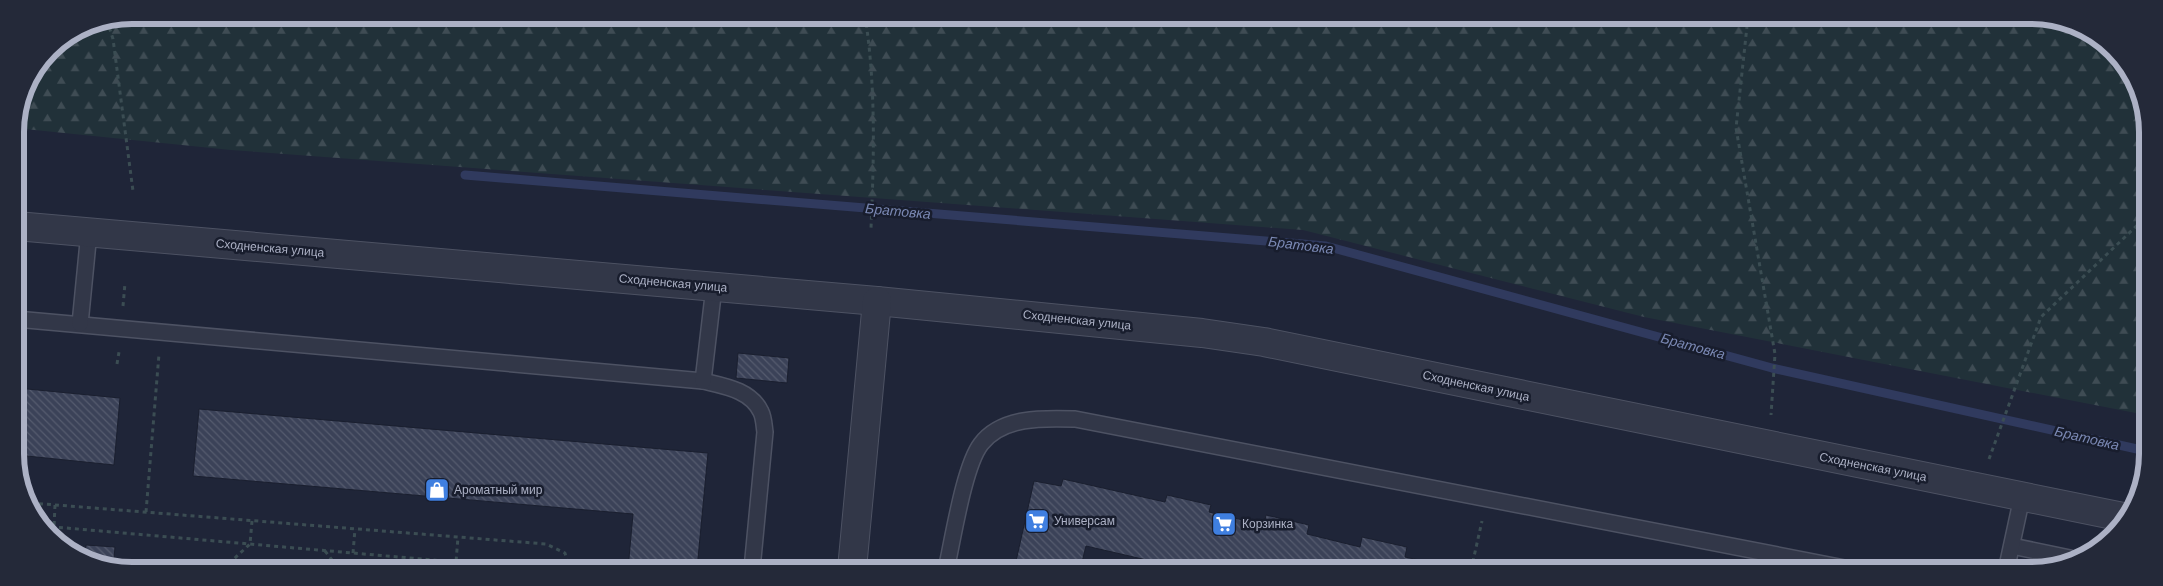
<svg xmlns="http://www.w3.org/2000/svg" width="2163" height="586" font-family="Helvetica,sans-serif">
  <style>
    .forest { fill: url(#forest-firs) }
    .lines { fill: none; stroke-linecap: round; stroke-linejoin: round }
    .stream { stroke: #303a5e; stroke-width: 9 }
    .building { fill: url(#building-back-hatch); stroke: #1a1f2f }
    .service-casing { stroke: #4d5263; stroke-width: 18 }
    .minor-casing { stroke: #4d5263; stroke-width: 30 }
    .path { stroke: #3b4d53; stroke-width: 3; stroke-dasharray: 4 4; stroke-linecap: butt }
    .service { stroke: #323748; stroke-width: 15 }
    .minor { stroke: #323748; stroke-width: 28 }
    .labels { text-anchor: middle; dominant-baseline: central; stroke-width: 5; stroke-linejoin: round; paint-order: stroke }
    .street-label { font-size: 12px; fill: #acb1c5; stroke: #181d2d }
    .poi-label { font-size: 12px; fill: #acb1c5; stroke: #181d2d; text-anchor: start }
    .water-label { font-size: 14px; font-style: italic; fill: #7a88b3; stroke: #181d2d }
    .rim { fill: none; stroke: #acb1c5; stroke-width: 6 }
  </style>
  <defs>
    <pattern id="forest-firs" width="22" height="20" patternUnits="userSpaceOnUse" patternTransform="scale(1.25)"><rect width="22" height="20" fill="#213139"/><path d="M5 1l3.5 6h-7zM16 11l3.5 6h-7z" fill="#3f4c54"/></pattern>
    <pattern id="building-back-hatch" width="6" height="6" patternUnits="userSpaceOnUse" patternTransform="scale(1.25)"><rect width="6" height="6" fill="#3b4258"/><path d="M-1 5l2 2M0 0l6 6M5-1l2 2" fill="none" stroke="#555b6e"/></pattern>
  </defs>
  <rect width="100%" height="100%" fill="#1f2538"/>
  <polygon class="forest" points="131,15 2055,17 2114,49 2146,109 2146,415 1644,317 1303,230 231,150 15,128 27,80 49,49 87,24"/>
  <g class="lines">
    <polyline class="stream" points="465,175 1326,246 1772,368 2146,451"/>
  </g>
  <g class="building">
    <polygon points="738,353 789,358 787,383 736,378"/>
    <polygon points="17,388 120,398 114,465 17,455"/>
    <polygon points="199,409 708,453 697,569 628,569 633,514 193,476"/>
    <polygon points="1063,479 1165,502 1167,495 1211,505 1209,512 1264,525 1266,515 1309,525 1307,534 1360,547 1362,537 1407,547 1405,557 1438,564 1437,570 1190,570 1086,546 1080,570 1014,570 1034,481 1061,486"/>
    <polygon points="86,545 115,547 113,569 108,569 85,556"/>
  </g>
  <g class="lines">
    <defs>
      <g id="service">
        <path d="M16 319 703 381C724 386 751 390 761 412 764 418 764 426 765 432L752 569"/>
        <polyline points="80,324 89,232"/>
        <polyline points="703,381 714,287"/>
        <polyline points="2012,546 2070,558"/>
        <path d="M946 570C953 539 964 466 981 444 1002 416 1045 418 1075 419L1860 571"/>
        <polyline points="2006,571 2022,497"/>
      </g>
      <g id="minor">
        <polyline points="16,226 877,301 1202,333 1264,342 2123,517"/>
        <polyline points="852,569 877,301"/>
      </g>
    </defs>
    <use href="#service" class="service-casing"/>
    <use href="#minor" class="minor-casing"/>
    <g class="path">
      <path d="M865 16C876 85 874 158 871 228"/>
      <polyline points="1748,17 1736,128 1775,354 1771,415"/>
      <polyline points="107,20 113,39 133,191"/>
      <polyline points="123,306 125,283"/>
      <polyline points="117,364 119,352"/>
      <polyline points="1989,459 2041,317 2146,217"/>
      <polyline points="31,503 546,544 565,553 569,569"/>
      <polyline points="55,505 54,527 68,547"/>
      <polyline points="146,512 159,354"/>
      <polyline points="43,526 456,562 458,537"/>
      <polyline points="325,551 339,569"/>
      <polyline points="353,553 355,529"/>
      <polyline points="223,569 250,544 252,521"/>
      <polyline points="417,569 422,567 441,569"/>
      <polyline points="455,569 456,562"/>
      <polyline points="1471,570 1482,521"/>
    </g>
    <use href="#service" class="service"/>
    <use href="#minor" class="minor"/>
  </g>
  <defs>
    <symbol id="shop-square" viewBox="-11 -11 22 22"><rect x="-9" y="-9" width="18" height="18" rx="4" fill="#3f7fe0" stroke="#181d2d"/><path d="M-5-2.5h2.3a2.7 3.5 0 0 1 5.4 0H5L5.5 6h-11ZM-1.5-2.5h3a1.5 2.3 0 0 0-3 0Z" fill="#fff"/></symbol>
    <symbol id="supermarket-square" viewBox="-11 -11 22 22"><rect x="-9" y="-9" width="18" height="18" rx="4" fill="#3f7fe0" stroke="#181d2d"/><path d="M-6-5.5h2.5l.6 2H6L4.5 2H-2.5L-4.4-4H-6ZM-1.5 3.2a1.3 1.3 0 1 0 .1 0ZM3 3.2a1.3 1.3 0 1 0 .1 0Z" fill="#fff"/></symbol>
  </defs>
  <g fill-rule="evenodd">
    <use href="#shop-square" x="423" y="476" width="28" height="28"/>
    <use href="#supermarket-square" x="1023" y="507" width="28" height="28"/>
    <use href="#supermarket-square" x="1210" y="510" width="28" height="28"/>
  </g>
  <g class="labels">
    <g class="street-label">
      <text transform="translate(270 248) rotate(5)">Сходненская улица</text>
      <text transform="translate(673 283) rotate(5)">Сходненская улица</text>
      <text transform="translate(1077 320) rotate(6)">Сходненская улица</text>
      <text transform="translate(1476 386) rotate(12)">Сходненская улица</text>
      <text transform="translate(1873 467) rotate(11)">Сходненская улица</text>
    </g>
    <g class="poi-label">
      <text x="454" y="490">Ароматный мир</text>
      <text x="1054" y="521">Универсам</text>
      <text x="1242" y="524">Корзинка</text>
    </g>
    <g class="water-label">
      <text transform="translate(898 211) rotate(5)">Братовка</text>
      <text transform="translate(1301 245) rotate(7)">Братовка</text>
      <text transform="translate(1693 346) rotate(15)">Братовка</text>
      <text transform="translate(2087 438) rotate(13)">Братовка</text>
    </g>
  </g>
  <path d="M0 0H2163V586H0ZM132 24H2031A108 108 0 0 1 2139 132V454A108 108 0 0 1 2031 562H132A108 108 0 0 1 24 454V132A108 108 0 0 1 132 24Z" fill="#242939" fill-rule="evenodd"/>
  <path class="rim" d="M132 24H2031A108 108 0 0 1 2139 132V454A108 108 0 0 1 2031 562H132A108 108 0 0 1 24 454V132A108 108 0 0 1 132 24Z"/>
</svg>
